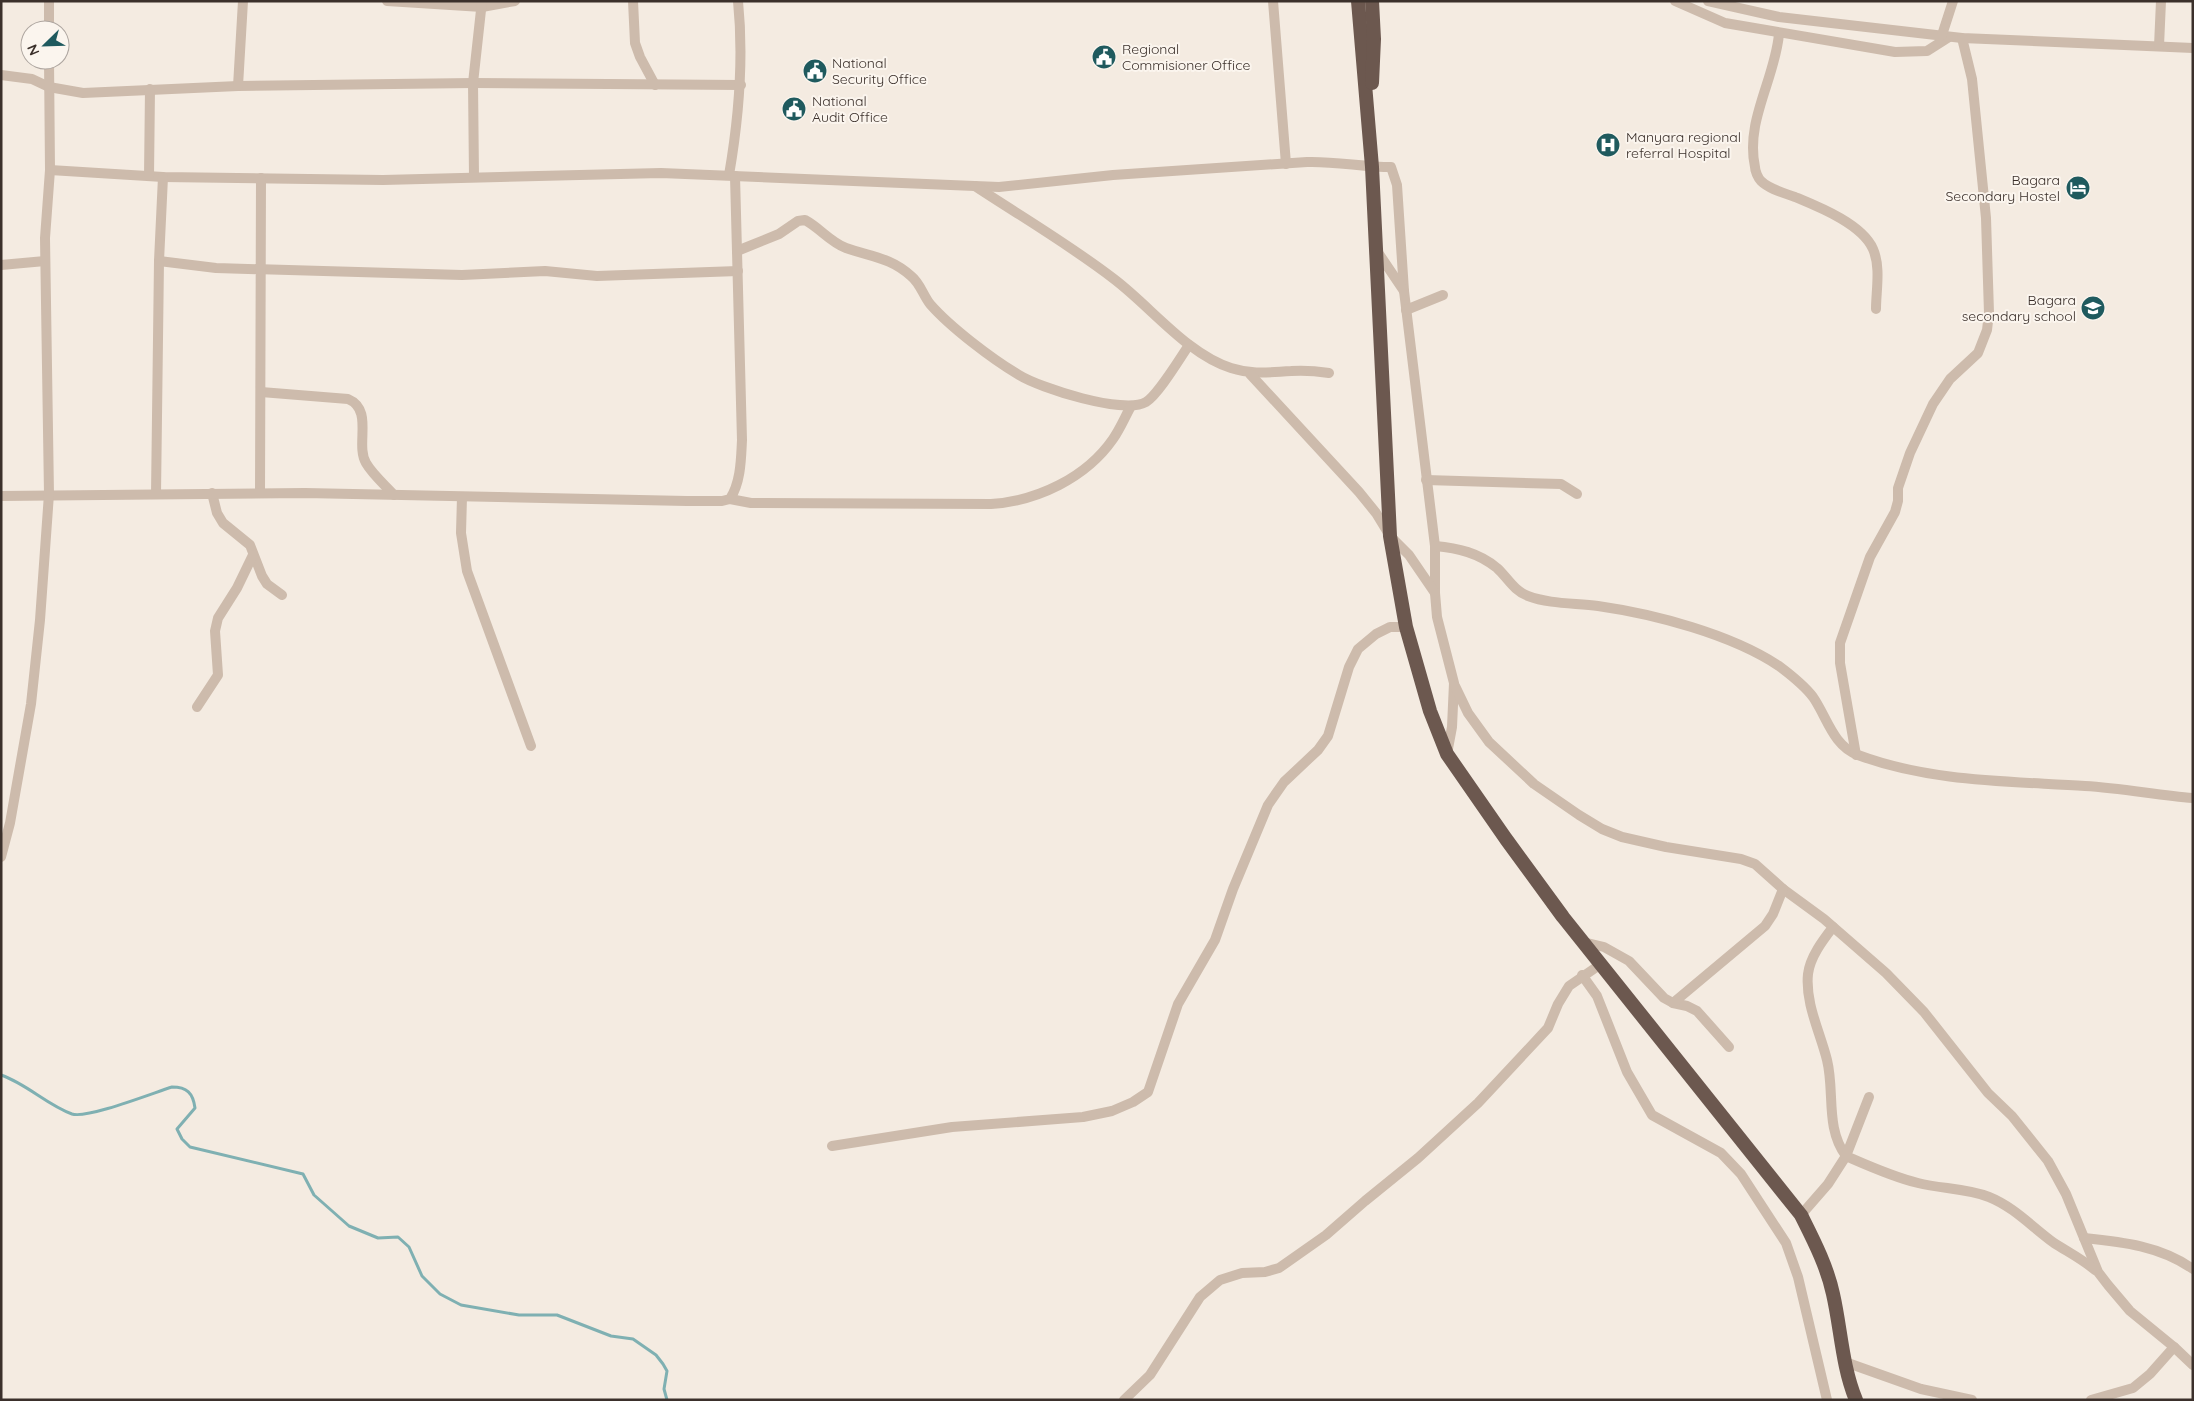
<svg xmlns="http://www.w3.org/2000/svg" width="2194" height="1401" font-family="Quicksand,sans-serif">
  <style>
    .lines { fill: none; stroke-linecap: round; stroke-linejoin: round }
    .stream { stroke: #7fb0b2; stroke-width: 3 }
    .minor { stroke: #cdbbac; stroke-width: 10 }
    .trunk { stroke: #6c584f; stroke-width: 14 }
    .labels { text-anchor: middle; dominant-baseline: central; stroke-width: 4; stroke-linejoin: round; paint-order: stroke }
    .poi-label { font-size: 14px; fill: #3b302b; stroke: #fbf5ee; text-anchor: start }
  </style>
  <rect width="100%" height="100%" fill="#f4ebe1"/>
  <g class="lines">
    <path class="stream" d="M1 1075C27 1084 47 1105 72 1114 87 1119 153 1093 172 1087 187 1087 193 1093 195 1108L177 1129 182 1139 190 1147 303 1174 314 1195 349 1226 378 1238 398 1237 409 1247 422 1276 440 1294 461 1305 519 1315H557L611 1336 633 1339 656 1355 663 1364 667 1371 664 1389 667 1400"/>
    <g class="minor">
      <polyline points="49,1 49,30"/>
      <polyline points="387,1 482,7 515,1"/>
      <polyline points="633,1 635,43 640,57 655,85"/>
      <polyline points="1273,1 1286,164"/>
      <polyline points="1675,1 1725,23 1895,52 1927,51 1949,37"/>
      <polyline points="1708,1 1779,17 1962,38 2193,48"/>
      <path d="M1779 34C1775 79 1745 121 1755 167 1755 171 1758 178 1761 181 1769 189 1784 193 1795 197 1819 207 1862 224 1873 249 1881 267 1876 291 1876 309"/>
      <polyline points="1942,35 1953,1"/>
      <polyline points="2159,46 2161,1"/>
      <polyline points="1,75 32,79 49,87 83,93 238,86 473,83 741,85"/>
      <polyline points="238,86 243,1"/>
      <path d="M50 170 163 177 383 180 661 173 999 187 1113 175 1307 162C1335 161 1363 167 1391 167L1397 185 1404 291 1435 546V593L1437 617 1454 683 1452 727 1447 754"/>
      <path d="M729 175C739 117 744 60 738 1"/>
      <polyline points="149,176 150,89"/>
      <polyline points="474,177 473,83 482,1"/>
      <path d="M975 186C1022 217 1070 245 1114 279 1151 307 1187 354 1231 368 1253 375 1270 372 1291 371 1304 370 1316 371 1329 373"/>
      <path d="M737 251 779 234 798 221 805 220C820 228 830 242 846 248 871 257 890 257 911 276 920 283 923 295 930 304 950 327 992 359 1019 375 1040 388 1124 415 1146 402 1158 395 1180 358 1189 345"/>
      <polyline points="1377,251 1404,291"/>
      <polyline points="159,261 216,268 462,275 545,271 597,276 738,271"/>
      <polyline points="1,265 45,261"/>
      <polyline points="1406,310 1443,295"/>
      <polyline points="1250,374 1359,492 1376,513 1390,536 1409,555 1435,593"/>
      <path d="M261 392 348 399C374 410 355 444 366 463 373 475 385 485 394 495"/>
      <polyline points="1426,480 1561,484 1577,494"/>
      <polyline points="212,493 217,513 223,523 250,545 262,576 267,584 282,595"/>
      <polyline points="260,493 261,178"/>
      <polyline points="156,494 159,261 163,177"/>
      <path d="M1 496 305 493 687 501H722L730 499C741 482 741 459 742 440L735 176"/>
      <polyline points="462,497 461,533 467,571 531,746"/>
      <path d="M730 499 751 503 991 504C1037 501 1086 478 1113 439 1120 429 1125 417 1131 406"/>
      <path d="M1435 546C1458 548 1479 553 1497 568 1507 577 1514 591 1528 596 1549 604 1575 603 1598 606 1654 614 1731 634 1779 666 1791 675 1804 685 1813 697 1827 717 1833 746 1858 755 1930 782 2009 781 2085 786 2121 788 2157 795 2193 798"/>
      <polyline points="1455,686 1468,713 1489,742 1534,784 1579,815 1602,829 1622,837 1666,847 1741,859 1755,864 1783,889 1824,919 1886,973 1924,1012 1988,1093 2012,1116 2048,1161 2066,1194 2098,1272 2108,1285 2130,1311 2174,1347 2193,1365"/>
      <polyline points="197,707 218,675 215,631 218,618 237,588 253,555"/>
      <polyline points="1856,755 1840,663 1840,643 1870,557 1895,512 1898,501 1898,488 1910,453 1933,404 1950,379 1978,353 1987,330 1989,313 1986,218 1972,79 1962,38"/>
      <polyline points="1,857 10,823 31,704 40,620 49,494 45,238 50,170 49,60"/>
      <path d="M1833 927C1823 940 1810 957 1808 974 1805 1003 1820 1032 1827 1060 1835 1092 1825 1128 1846 1156 1869 1166 1893 1177 1918 1183 1941 1189 1966 1188 1989 1197 2014 1207 2032 1227 2054 1243 2068 1252 2082 1259 2095 1270"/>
      <polyline points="1583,942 1604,947 1629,961 1664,998 1673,1003 1687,1006 1697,1011 1729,1047"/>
      <polyline points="1582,975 1597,996 1627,1072 1652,1115 1721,1153 1741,1174 1786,1243 1798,1277 1827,1400"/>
      <polyline points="1673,1003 1765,926 1773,914 1783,889"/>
      <polyline points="832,1146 952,1127 1083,1117 1112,1111 1133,1102 1148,1092 1178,1004 1215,940 1233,889 1268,805 1284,782 1318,750 1328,736 1349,667 1358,649 1376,634 1390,627 1406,627"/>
      <polyline points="1801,1215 1828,1184 1846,1156 1869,1097"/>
      <path d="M2084 1238C2123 1242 2160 1246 2193 1269"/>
      <polyline points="1845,1362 1921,1389 1972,1400"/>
      <polyline points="1124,1400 1150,1375 1200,1297 1220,1280 1242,1273 1265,1272 1279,1268 1326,1235 1365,1201 1418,1158 1478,1103 1548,1028 1558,1004 1569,986 1601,964"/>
      <polyline points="2091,1400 2133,1388 2150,1374 2174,1347"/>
    </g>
    <g class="trunk">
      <path d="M1358 1 1372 167 1390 536 1406 627 1430 711 1447 754 1506 839 1563 917 1801 1215C1814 1241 1827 1266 1833 1294 1841 1329 1842 1366 1856 1400"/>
      <polyline points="1372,1 1374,39 1372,83"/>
    </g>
  </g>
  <defs>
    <symbol id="civic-disc" viewBox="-11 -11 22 22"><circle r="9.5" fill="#1f5a5e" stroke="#fbf5ee"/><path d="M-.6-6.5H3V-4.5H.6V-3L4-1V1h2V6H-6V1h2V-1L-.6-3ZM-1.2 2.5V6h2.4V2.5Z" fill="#fff"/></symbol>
    <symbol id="hospital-disc" viewBox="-11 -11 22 22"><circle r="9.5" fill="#1f5a5e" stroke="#fbf5ee"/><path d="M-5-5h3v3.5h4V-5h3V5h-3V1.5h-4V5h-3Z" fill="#fff"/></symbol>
    <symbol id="hotel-disc" viewBox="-11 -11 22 22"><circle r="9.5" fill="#1f5a5e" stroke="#fbf5ee"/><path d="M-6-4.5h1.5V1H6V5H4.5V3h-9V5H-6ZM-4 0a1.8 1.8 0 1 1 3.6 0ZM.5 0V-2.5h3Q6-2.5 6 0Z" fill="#fff"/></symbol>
    <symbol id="school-disc" viewBox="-11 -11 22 22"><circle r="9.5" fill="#1f5a5e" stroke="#fbf5ee"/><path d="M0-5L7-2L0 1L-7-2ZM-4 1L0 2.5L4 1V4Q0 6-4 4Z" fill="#fff"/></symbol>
  </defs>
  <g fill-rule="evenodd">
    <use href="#civic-disc" x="1090" y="43" width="28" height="28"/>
    <use href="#civic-disc" x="801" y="57" width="28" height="28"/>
    <use href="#civic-disc" x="780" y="95" width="28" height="28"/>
    <use href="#hospital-disc" x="1594" y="131" width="28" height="28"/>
    <use href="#hotel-disc" x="2064" y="174" width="28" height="28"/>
    <use href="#school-disc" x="2079" y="294" width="28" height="28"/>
  </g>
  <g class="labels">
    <g class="poi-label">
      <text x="1122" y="49">Regional<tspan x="1122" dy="16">Commisioner Office</tspan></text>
      <text x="832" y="63">National<tspan x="832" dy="16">Security Office</tspan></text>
      <text x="812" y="101">National<tspan x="812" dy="16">Audit Office</tspan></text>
      <text x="1626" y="137">Manyara regional<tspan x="1626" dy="16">referral Hospital</tspan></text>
      <text x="2060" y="180" text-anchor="end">Bagara<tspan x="2060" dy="16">Secondary Hostel</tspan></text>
      <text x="2076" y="300" text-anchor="end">Bagara<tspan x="2076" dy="16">secondary school</tspan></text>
    </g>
  </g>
  <rect width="2194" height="1401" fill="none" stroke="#3b302b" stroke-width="5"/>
  <g transform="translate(45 45) rotate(247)"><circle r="24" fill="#fbf5ee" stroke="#aea6a0"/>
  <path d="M0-4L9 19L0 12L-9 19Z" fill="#1f5a5e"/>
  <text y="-8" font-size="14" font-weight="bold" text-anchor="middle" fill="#3b302b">N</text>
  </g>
</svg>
